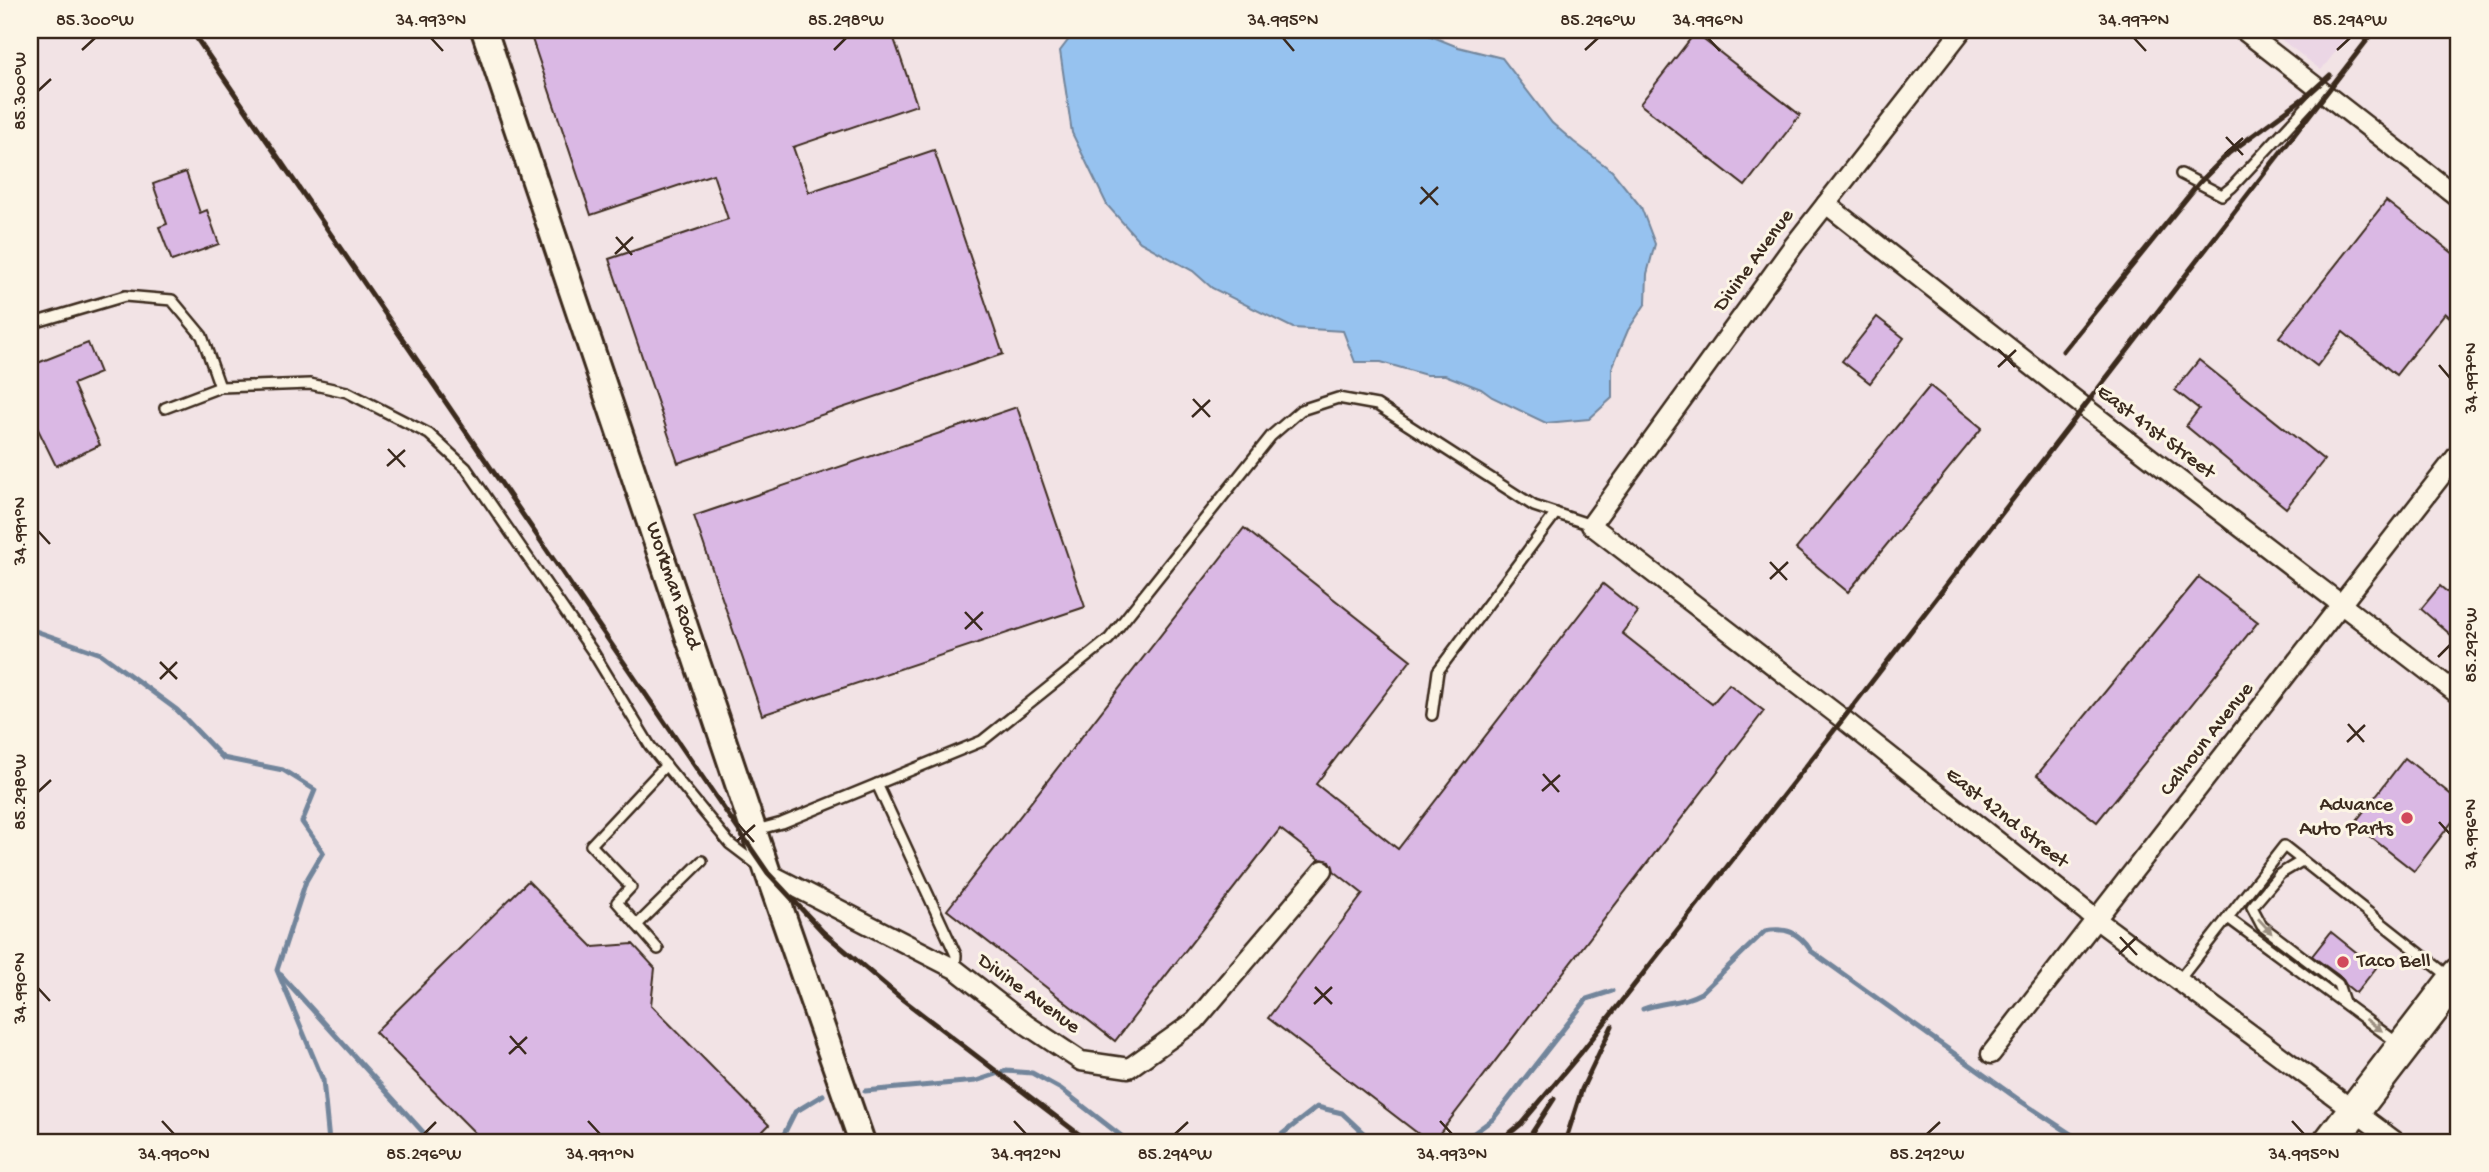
<svg xmlns="http://www.w3.org/2000/svg" width="2489" height="1172" font-family="'Gochi Hand',sans-serif">
  <style>
    .built { fill: #ebd6e5 }
    .water { fill: #96c2ef; stroke: #72859b; stroke-width: 2 }
    .lines { fill: none; stroke-linecap: round; stroke-linejoin: round }
    .stream { stroke: #72859b; stroke-width: 5 }
    .building { fill: #dab8e4; stroke: #3b2a1e; stroke-width: 2 }
    .lane-casing { stroke: #3b2a1e; stroke-width: 14 }
    .street-casing { stroke: #3b2a1e; stroke-width: 23 }
    .secondary-casing { stroke: #3b2a1e; stroke-width: 30 }
    .highway-casing { stroke: #3b2a1e; stroke-width: 37 }
    .lane { stroke: #fcf5e5; stroke-width: 9 }
    .street { stroke: #fcf5e5; stroke-width: 18 }
    .secondary { stroke: #fcf5e5; stroke-width: 24 }
    .highway { stroke: #fcf5e5; stroke-width: 32 }
    .rail { stroke: #3b2a1e; stroke-width: 5 }
    .oneway { fill: #9c9082 }
    .ticks { fill: none; stroke: #3b2a1e; stroke-width: 2.5 }
    .poi-dot { fill: #d1495b; stroke: #fcf5e5; stroke-width: 2.5 }
    .labels { text-anchor: middle; dominant-baseline: central; stroke-width: 6; stroke-linejoin: round; paint-order: stroke }
    .street-label { font-size: 21px; fill: #3b2a1e; stroke: #fcf5e5 }
    .poi-label { font-size: 21px; fill: #3b2a1e; stroke: #fcf5e5; text-anchor: end }
    .neatline { fill: none; stroke: #3b2a1e; stroke-width: 2.5 }
    .ticks-label { font-size: 18px; text-anchor: middle; fill: #3b2a1e }
  </style>
  <rect width="100%" height="100%" fill="#f2e3e5"/>
  <filter id="ink" filterUnits="userSpaceOnUse"><feTurbulence type="fractalNoise" baseFrequency=".0143" numOctaves="2"/><feDisplacementMap in="SourceGraphic" scale="14" xChannelSelector="R" yChannelSelector="G"/><feConvolveMatrix kernelMatrix="1 2 1 2 8 2 1 2 1" color-interpolation-filters="sRGB"/></filter>
  <g filter="url(#ink)">
    <polygon class="built" points="2269,30 2353,30 2321,70"/>
    <polygon class="water" points="1076,30 1416,30 1458,47 1502,58 1552,123 1574,142 1612,171 1641,207 1655,244 1647,274 1646,303 1628,330 1612,368 1612,398 1589,419 1546,423 1492,397 1481,389 1445,375 1426,375 1381,362 1355,362 1343,331 1293,328 1212,288 1193,271 1140,242 1107,205 1072,133 1060,51"/>
    <g class="lines">
      <g class="stream">
        <polyline points="30,629 101,654 177,710 223,758 283,770 315,790 302,822 323,852 306,881 277,970 323,1080 329,1142"/>
        <polyline points="281,975 432,1142"/>
        <path d="M1643 1009C1664 1001 1681 1004 1701 993L1765 931C1786 927 1799 932 1811 951L2022 1102 2083 1142"/>
        <polyline points="865,1091 976,1081 1006,1071 1032,1073 1061,1089 1129,1142"/>
        <polyline points="780,1142 795,1112 823,1095"/>
        <polyline points="1272,1142 1317,1107 1342,1113 1373,1142"/>
        <polyline points="1462,1142 1493,1119 1587,999 1612,991"/>
      </g>
    </g>
    <g class="building">
      <polygon points="529,30 891,30 917,105 793,147 809,192 934,150 1003,354 678,463 609,259 728,219 713,174 591,215"/>
      <polygon points="1695,33 1800,115 1745,186 1640,104"/>
      <polygon points="186,172 200,213 207,210 219,244 172,261 159,227 167,224 153,184"/>
      <polygon points="2386,201 2459,258 2459,325 2445,313 2396,375 2343,332 2317,366 2279,337"/>
      <polygon points="1877,317 1904,338 1870,383 1842,361"/>
      <polygon points="88,343 100,373 73,384 100,445 56,466 30,413 30,366"/>
      <polygon points="2199,360 2324,460 2286,508 2186,426 2199,409 2175,390"/>
      <polygon points="1930,386 1982,428 1848,592 1796,549"/>
      <polygon points="1017,407 1085,607 762,715 694,516"/>
      <polygon points="1244,528 1411,660 1316,784 1398,849 1603,584 1638,612 1622,633 1712,704 1729,684 1764,711 1433,1142 1429,1142 1268,1018 1363,894 1334,871 1330,861 1319,859 1280,829 1115,1041 947,910"/>
      <polygon points="2199,577 2258,622 2097,822 2037,775"/>
      <polygon points="2440,586 2459,602 2459,642 2421,609"/>
      <polygon points="2405,758 2459,801 2459,813 2414,871 2354,824"/>
      <polygon points="528,881 593,947 633,944 655,968 651,1005 769,1125 752,1142 484,1142 375,1032"/>
      <polygon points="2331,932 2376,968 2356,993 2346,985 2342,978 2312,956"/>
    </g>
    <g class="lines">
      <defs>
        <g id="lane">
          <polyline points="2181,174 2222,195 2232,187 2322,90"/>
          <polyline points="30,324 125,296 172,300 202,336 220,387"/>
          <polyline points="165,408 220,387 310,384 347,392 429,434 466,468 593,652 650,746 730,844 759,866"/>
          <polyline points="1432,715 1438,671 1556,513"/>
          <polyline points="877,784 956,955 955,969"/>
          <polyline points="756,830 782,823 982,741 1109,639 1271,436 1301,410 1338,398 1377,405 1534,506 1591,525"/>
          <polyline points="2302,861 2280,874 2252,907 2262,926 2338,984 2344,1002"/>
          <polyline points="2228,918 2399,1044"/>
          <polyline points="637,925 702,861"/>
          <polyline points="658,949 617,902 631,887 591,845 666,765"/>
          <polyline points="2179,980 2284,846 2451,978"/>
        </g>
        <g id="street">
          <polyline points="1962,30 1794,245 1591,525 1843,719 2097,920 2396,1142"/>
          <polyline points="2243,30 2459,198"/>
          <polyline points="1826,204 2083,406 2459,695"/>
          <polyline points="768,873 955,969 1027,1025 1081,1061 1129,1068 1195,1021 1323,870"/>
          <polyline points="1991,1054 2459,453"/>
        </g>
        <polyline id="secondary" points="484,30 768,873 862,1142"/>
        <polyline id="highway" points="2330,1142 2459,974"/>
      </defs>
      <use href="#lane" class="lane-casing"/>
      <use href="#street" class="street-casing"/>
      <use href="#secondary" class="secondary-casing"/>
      <use href="#highway" class="highway-casing"/>
      <use href="#lane" class="lane"/>
      <use href="#street" class="street"/>
      <use href="#secondary" class="secondary"/>
      <use href="#highway" class="highway"/>
      <g class="rail">
        <polyline points="191,30 768,873 823,932 902,999 1089,1142"/>
        <polyline points="2063,351 2199,183 2229,153 2309,94 2330,75"/>
        <polyline points="1499,1142 1521,1124 1580,1054 1843,719 2375,30"/>
        <polyline points="1526,1142 1554,1099"/>
        <polyline points="1565,1142 1582,1089 1612,1026"/>
      </g>
    </g>
    <defs><path id="oneway-solid" d="M-6-.8H1V-3.2L6.5 0L1 3.2V.8H-6Z" transform="scale(1.75)"/></defs>
    <g class="oneway">
      <use href="#oneway-solid" transform="translate(2265 926) rotate(48)"/>
      <use href="#oneway-solid" transform="translate(2374 1025) rotate(36)"/>
    </g>
  </g>
  <path class="ticks" d="M431 38 443 51M1283 38 1294 51M1708 38 1720 51M2134 38 2146 51M82 50 95 38M834 50 846 38M1585 50 1598 38M2337 50 2350 38M38 91 51 79M2226 137 2243 155M2225 154 2243 138M1421 187 1438 205M1420 204 1438 187M616 237 632 255M615 254 633 237M1998 349 2015 367M2439 365 2450 378M1998 367 2016 350M1193 399 1210 417M1192 417 1210 400M388 449 405 467M387 466 405 450M38 531 50 544M1770 562 1787 580M1770 579 1788 562M965 612 982 630M965 629 983 612M2438 657 2450 645M160 662 177 679M160 679 177 662M2348 724 2364 742M2347 742 2365 725M1543 774 1559 792M1542 791 1560 775M38 792 51 780M2439 822 2450 834M738 824 754 842M737 841 755 825M2120 937 2137 955M2119 954 2137 937M1315 987 1332 1004M38 988 50 1001M1314 1004 1332 987M510 1036 526 1054M509 1054 527 1037M162 1121 174 1134M588 1121 600 1134M1014 1121 1026 1134M1440 1121 1452 1134M2292 1121 2304 1134M424 1134 436 1122M1175 1134 1188 1122M1927 1134 1940 1122"/>
  <g class="poi-dot">
    <circle cx="2407" cy="818" r="7"/>
    <circle cx="2343" cy="962" r="7"/>
  </g>
  <g class="labels">
    <g class="street-label">
      <text transform="translate(1755 261) rotate(-54)">Divine Avenue</text>
      <text transform="translate(2155 433) rotate(37)">East 41st Street</text>
      <text transform="translate(672 586) rotate(71)">Workman Road</text>
      <text transform="translate(2208 740) rotate(-52)">Calhoun Avenue</text>
      <text transform="translate(2006 819) rotate(38)">East 42nd Street</text>
      <text transform="translate(1028 995) rotate(36)">Divine Avenue</text>
    </g>
    <g class="poi-label">
      <text x="2393" y="806">Advance<tspan x="2393" dy="24">Auto Parts</tspan></text>
      <text x="2357" y="962" text-anchor="start">Taco Bell</text>
    </g>
  </g>
  <rect width="2489" height="1172" fill="none" stroke="#fcf5e5" stroke-width="77"/>
  <rect x="38" y="38" width="2412" height="1096" class="neatline"/>
  <g class="ticks-label">
    <text x="95" y="25">85.300°W</text>
    <text x="431" y="25">34.993°N</text>
    <text x="846" y="25">85.298°W</text>
    <text x="1283" y="25">34.995°N</text>
    <text x="1598" y="25">85.296°W</text>
    <text x="1708" y="25">34.996°N</text>
    <text x="2134" y="25">34.997°N</text>
    <text x="2350" y="25">85.294°W</text>
    <text transform="translate(19 91) rotate(-90)" y="6">85.300°W</text>
    <text transform="translate(2470 378) rotate(-90)" y="6">34.997°N</text>
    <text transform="translate(19 531) rotate(-90)" y="6">34.991°N</text>
    <text transform="translate(2470 645) rotate(-90)" y="6">85.292°W</text>
    <text transform="translate(19 792) rotate(-90)" y="6">85.298°W</text>
    <text transform="translate(2470 834) rotate(-90)" y="6">34.996°N</text>
    <text transform="translate(19 988) rotate(-90)" y="6">34.990°N</text>
    <text x="174" y="1159">34.990°N</text>
    <text x="424" y="1159">85.296°W</text>
    <text x="600" y="1159">34.991°N</text>
    <text x="1026" y="1159">34.992°N</text>
    <text x="1175" y="1159">85.294°W</text>
    <text x="1452" y="1159">34.993°N</text>
    <text x="1927" y="1159">85.292°W</text>
    <text x="2304" y="1159">34.995°N</text>
  </g>
</svg>
